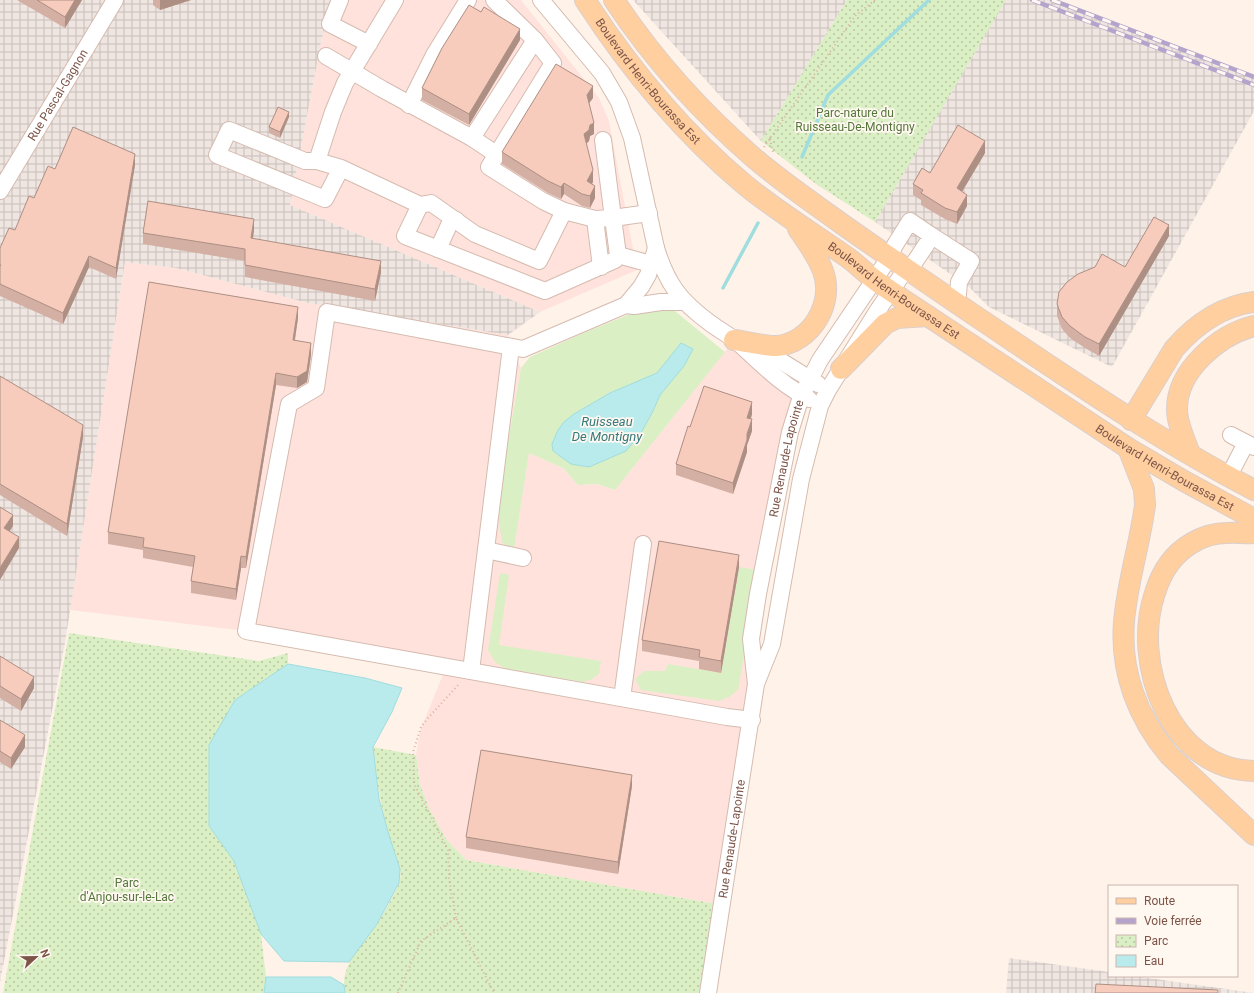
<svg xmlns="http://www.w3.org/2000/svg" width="1254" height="993" font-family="Roboto,sans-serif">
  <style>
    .commercial { fill: #ffe2dc }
    .industrial { fill: url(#industrial-grid) }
    .green { fill: #dbefc4 }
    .park { fill: url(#park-dots) }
    .water { fill: #baebec; stroke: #9fdddf }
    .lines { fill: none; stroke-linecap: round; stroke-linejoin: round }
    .stream { stroke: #9fdddf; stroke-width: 3.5 }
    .minor-casing { stroke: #d5bbaf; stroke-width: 18 }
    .major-casing { stroke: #dbcfcc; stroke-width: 22 }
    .path { stroke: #deaf9f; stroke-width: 2; stroke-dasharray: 1 3; stroke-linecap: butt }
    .minor { stroke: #fff; stroke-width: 16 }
    .major { stroke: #ffcf9f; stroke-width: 20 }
    .rail-casing { stroke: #b4a4cc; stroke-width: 4.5 }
    .rail { stroke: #fff8f1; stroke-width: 3; stroke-dasharray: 9; stroke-linecap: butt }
    .wall { fill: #d4afa3 }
    .shaded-wall { fill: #ad8f84 }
    .building { fill: #f7ccbd; stroke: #ad8f84 }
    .labels { text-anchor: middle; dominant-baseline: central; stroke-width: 3.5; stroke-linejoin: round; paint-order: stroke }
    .street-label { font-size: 12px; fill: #7d5448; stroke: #fff8f1 }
    .park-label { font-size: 12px; fill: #537739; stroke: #fff8f1 }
    .water-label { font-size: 13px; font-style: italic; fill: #36797c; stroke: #fff8f1 }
  </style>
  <defs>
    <pattern id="industrial-grid" width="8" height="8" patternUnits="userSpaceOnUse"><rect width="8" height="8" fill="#efe6e2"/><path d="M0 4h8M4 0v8" fill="none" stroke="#c7bdb9"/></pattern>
    <pattern id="park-dots" width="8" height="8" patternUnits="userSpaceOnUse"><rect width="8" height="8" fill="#dbefc4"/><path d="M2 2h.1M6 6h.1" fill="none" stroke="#b7c4a1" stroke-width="1.8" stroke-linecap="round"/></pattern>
  </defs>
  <rect width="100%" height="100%" fill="#fff3e9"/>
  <g class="commercial">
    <polygon points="334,0 521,0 599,98 609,121 637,270 540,312 290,205 322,37"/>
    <polygon points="125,262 176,268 308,303 508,335 521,368 498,498 499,523 514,548 529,453 563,468 578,485 597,484 615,490 734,340 802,395 758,594 756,684 722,905 466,860 446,839 429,808 420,785 416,755 420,731 446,667 246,631 70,610"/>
  </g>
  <g class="industrial">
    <polygon points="0,0 334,0 322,37 290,205 540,312 508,335 308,303 176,268 125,262 65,643 0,982"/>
    <polygon points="633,0 847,0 761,141"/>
    <polygon points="1005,0 1059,0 1254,78 1254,111 1112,367 989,307 969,287 875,222"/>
    <polygon points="1009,958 1109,972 1109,976 1134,976 1254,993 1006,993"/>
  </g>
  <g class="green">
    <polygon points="650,306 670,307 725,352 615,490 597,484 578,485 563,468 529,453 514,549 507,547 502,542 499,523 498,498 521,368 530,357 586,332"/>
    <polygon points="739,567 758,570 738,690 729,697 719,701 641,690 635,679 644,671 665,671 668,664 721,673"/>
    <polygon points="500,573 509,575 499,645 601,661 599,674 592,679 583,682 504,668 495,662 488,650"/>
  </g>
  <g class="park">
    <polygon points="847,0 1006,0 875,222 816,184 761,141"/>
    <polygon points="69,633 259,661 288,653 288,664 235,700 209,826 234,861 261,934 266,977 264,993 3,993"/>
    <path d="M373 747 416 755 420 785 429 808 446 839 466 860 722 905 708 993H345C339 964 363 946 377 924 384 913 394 895 399 884 403 872 398 862 394 851 382 818 377 783 373 747Z"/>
  </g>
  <g class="water">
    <polygon points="681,343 693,349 684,366 660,395 653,411 641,433 626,451 589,467 571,464 553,451 552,444 558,430 564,422 574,414 610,393 657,373"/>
    <polygon points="288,664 365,678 402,688 392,712 373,747 379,799 388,832 400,869 399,883 377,924 349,962 284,961 261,934 234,861 209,826 209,745 235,700"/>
    <polygon points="266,977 331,977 344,985 345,993 264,993"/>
  </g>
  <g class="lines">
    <g class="stream">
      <polyline points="802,157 828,95 929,0"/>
      <polyline points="723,288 758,223"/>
    </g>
    <defs>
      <g id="minor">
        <polyline points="340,0 330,24 369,44"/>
        <polyline points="494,0 535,40 553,63 489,167 543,201 564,211"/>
        <path d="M541 0 602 73 619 102 632 138 656 248C667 284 680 301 710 323 718 329 727 334 735 340 746 349 756 360 767 369 780 381 794 391 809 399"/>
        <polyline points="326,56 382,89 472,138 496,154"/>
        <polyline points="409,105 434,55 468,0"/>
        <polyline points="472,138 535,40"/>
        <polyline points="317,161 333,112 345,83 395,0"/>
        <polyline points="341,168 325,199 217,155 229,130 305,161 317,161 341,168 420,205 405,236 545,291 615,260 618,255 613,218 649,213"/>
        <path id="s1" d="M0 191 115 0"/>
        <polyline points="420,205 431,203 475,234 539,261 564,211 595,219 613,218 603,140"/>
        <polyline points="595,219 601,267"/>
        <polyline points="932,236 971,261 959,282 958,294 955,302"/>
        <polyline points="656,248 648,275 641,287 626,305 523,349 327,312 316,388 289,404 246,631 727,717 752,720"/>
        <polyline points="438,249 449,225 456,220"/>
        <polyline points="618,255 651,264"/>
        <polyline points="626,305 634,306 661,302 684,302"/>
        <polyline points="751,347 776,358 818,384"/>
        <polyline points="1231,435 1254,447"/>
        <polyline points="1233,468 1246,443"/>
        <polyline points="486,550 523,558"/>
        <polyline points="471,671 511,347"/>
        <polyline points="622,698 643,544"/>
        <path id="s2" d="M708 993 756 684 751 639 758 594 790 432 799 403 802 395 820 360 889 258 895 245 910 221 932 236 914 263 906 269 878 310 828 390 820 406 801 479 772 644 756 684"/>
      </g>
      <g id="major">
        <path id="s3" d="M585 0C629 68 683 133 745 185 777 211 811 232 844 255 855 262 864 272 875 280 884 287 893 292 902 299L1128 448 1184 481 1254 519"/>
        <path d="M614 0C653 59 701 112 754 158 782 182 813 203 842 224 886 255 930 285 974 315 1065 376 1156 439 1254 490"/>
        <path d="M734 340C744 341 768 347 777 346 811 343 835 303 823 271 817 255 807 242 798 229"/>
        <polyline points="841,369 885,324 897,318 928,316"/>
        <path d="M1131 420 1174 349C1195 325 1222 306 1254 302"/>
        <path d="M1128 448 1144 489 1145 505C1140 544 1127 583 1124 622 1120 672 1138 718 1169 755L1254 835"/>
        <path d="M1190 454C1185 440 1177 424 1177 409 1177 370 1219 335 1254 326"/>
        <path d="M1254 533C1245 534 1236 532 1227 533 1215 533 1202 537 1192 543 1173 554 1161 573 1155 593 1131 663 1170 770 1254 771"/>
      </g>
    </defs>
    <use href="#minor" class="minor-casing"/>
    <use href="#major" class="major-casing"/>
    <g class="path">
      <polyline points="770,139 773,152"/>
      <polyline points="764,147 855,16 875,0"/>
      <polyline points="456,918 449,879 448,850 414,784 413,752 421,727 428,718 460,683"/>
      <polyline points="398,993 421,941 456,918 494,993"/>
    </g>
    <use href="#minor" class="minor"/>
    <use href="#major" class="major"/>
    <defs>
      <g id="rail">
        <polyline points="1032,0 1254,85"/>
        <polyline points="1052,0 1254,77"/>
      </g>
    </defs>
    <use href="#rail" class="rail-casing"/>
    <use href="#rail" class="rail"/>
  </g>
  <g class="wall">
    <polygon points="17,0 82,0 65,28"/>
    <polygon points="153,0 191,0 160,10 153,5"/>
    <polygon points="520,40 469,125 422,100 422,88"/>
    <polygon points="593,98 589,103 594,134 590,136 589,141 586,144 593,182 592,184 595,198 590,208 582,206 564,194 561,199 548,193 502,164 502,152"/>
    <polygon points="289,117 280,138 269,133 269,127"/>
    <polygon points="985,153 962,192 967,206 957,224 945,219 921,205 921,200 913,195 913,184 930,173"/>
    <polygon points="135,165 116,279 89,267 63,324 0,296 0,248 15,230 34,198 55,169"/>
    <polygon points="254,230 253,239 381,272 375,301 245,277 245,261 143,244 143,233"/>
    <polygon points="1169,236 1099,356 1085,348 1070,338 1062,329 1057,316 1057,304 1125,267"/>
    <polygon points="298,318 295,340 311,355 307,382 297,388 276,385 246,568 241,568 236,600 191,593 191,581 193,567 143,558 143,550 108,544 108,532"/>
    <polygon points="0,376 83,437 67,536 0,495"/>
    <polygon points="752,414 751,419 752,431 747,445 747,452 733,494 676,475 676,464 690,427"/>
    <polygon points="739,567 721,673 699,669 699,661 642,651 642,640"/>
    <polygon points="0,656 34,688 21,711 0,698"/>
    <polygon points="0,720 25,747 11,769 0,762"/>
    <polygon points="632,786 618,874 466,848 466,837"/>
  </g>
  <g class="shaded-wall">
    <polygon points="75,0 82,0 65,28 65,17"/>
    <polygon points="160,0 191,0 160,10"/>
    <polygon points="520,29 520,40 469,125 469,114"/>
    <polygon points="593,86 593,98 587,106 587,95"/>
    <polygon points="289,112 289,117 280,138 280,132"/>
    <polygon points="594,123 594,134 590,136 589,141 584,146 584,134 590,125"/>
    <polygon points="985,141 985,153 957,200 957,188"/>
    <polygon points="135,154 135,165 116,279 116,268"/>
    <polygon points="593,170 593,182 587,192 587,181"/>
    <polygon points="564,183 564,194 561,199 561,187"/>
    <polygon points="595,186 595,198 590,208 590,196"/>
    <polygon points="967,195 967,206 957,224 957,212"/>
    <polygon points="254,219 254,230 251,250 251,238"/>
    <polygon points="1169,225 1169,236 1099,356 1099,344"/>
    <polygon points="89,256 89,267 63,324 63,313"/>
    <polygon points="381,261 381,272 375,301 375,289"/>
    <polygon points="298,307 298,318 293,351 293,340"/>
    <polygon points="311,343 311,355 307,382 297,388 297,377"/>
    <polygon points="276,373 276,385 246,568 246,557"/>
    <polygon points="752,402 752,414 747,430 747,418"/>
    <polygon points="752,419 752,431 747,445 747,452 733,494 733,483"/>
    <polygon points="83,425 83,437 67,536 67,524"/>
    <polygon points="13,515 13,526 4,540 4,528"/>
    <polygon points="19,537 19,548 0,580 0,568"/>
    <polygon points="739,555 739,567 721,673 721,661"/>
    <polygon points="241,556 241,568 236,600 236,589"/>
    <polygon points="34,677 34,688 21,711 21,699"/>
    <polygon points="25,735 25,747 11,769 11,758"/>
    <polygon points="632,775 632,786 618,874 618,862"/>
  </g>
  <g class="building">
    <polygon points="37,0 75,0 65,17"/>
    <polygon points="469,5 481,12 484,7 520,29 469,114 422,88 442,48"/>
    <polygon points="556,64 593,86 587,95 594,123 590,125 589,130 584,134 593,170 587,181 595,186 590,196 582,194 564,183 561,187 548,181 502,152"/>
    <polygon points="278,107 289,112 280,132 269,127"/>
    <polygon points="958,125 985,141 957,188 967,195 957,212 945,208 921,193 923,190 913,184 922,168 930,173"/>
    <polygon points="73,127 135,154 116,268 89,256 63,313 0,284 0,266 1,265 0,265 0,248 9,228 15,230 29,196 34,198 48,166 55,169"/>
    <polygon points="148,201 254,219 251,238 381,261 375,289 245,265 245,249 143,233"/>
    <polygon points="1154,217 1169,225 1099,344 1085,337 1070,326 1062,317 1057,304 1059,292 1067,282 1078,274 1095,267 1102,254 1125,267"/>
    <polygon points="149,282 298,307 293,340 311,343 307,371 297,377 276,373 246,557 241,556 236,589 191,581 195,556 143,547 144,538 108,532"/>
    <polygon points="0,376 83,425 67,524 0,484"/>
    <polygon points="704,386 752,402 747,418 752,419 747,434 747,440 733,483 676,464 688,426 690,427"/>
    <polygon points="0,507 13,515 4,528 19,537 0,568"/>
    <polygon points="659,541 739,555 721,661 699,657 700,650 642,640"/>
    <polygon points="0,656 34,677 21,699 0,686"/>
    <polygon points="0,720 25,735 11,758 0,751"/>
    <polygon points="481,750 632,775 618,862 466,837"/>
    <polygon points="1096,984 1218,990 1218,993 1095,993"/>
  </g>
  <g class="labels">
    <g class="street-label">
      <text stroke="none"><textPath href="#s3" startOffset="103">Boulevard Henri-Bourassa Est</textPath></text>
      <text stroke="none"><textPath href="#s1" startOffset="112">Rue Pascal-Gagnon</textPath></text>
      <text stroke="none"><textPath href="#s3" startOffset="428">Boulevard Henri-Bourassa Est</textPath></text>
      <text stroke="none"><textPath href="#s2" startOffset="542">Rue Renaude-Lapointe</textPath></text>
      <text stroke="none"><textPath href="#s3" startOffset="752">Boulevard Henri-Bourassa Est</textPath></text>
      <text stroke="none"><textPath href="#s2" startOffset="156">Rue Renaude-Lapointe</textPath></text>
    </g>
    <g class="park-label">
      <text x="855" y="113">Parc-nature du<tspan x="855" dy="14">Ruisseau-De-Montigny</tspan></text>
      <text x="127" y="883">Parc<tspan x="127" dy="14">d'Anjou-sur-le-Lac</tspan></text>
    </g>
    <g class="water-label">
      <text x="607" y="421">Ruisseau<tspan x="607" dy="15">De Montigny</tspan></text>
    </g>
  </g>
  <rect x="1108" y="885" width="130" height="92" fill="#fff8f1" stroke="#cbb6ad"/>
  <rect x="1116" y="898" width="20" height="6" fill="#ffcf9f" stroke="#cbb6ad"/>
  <text x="1144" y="905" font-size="12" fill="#7d5448">Route</text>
  <rect x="1116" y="918" width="20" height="6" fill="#b4a4cc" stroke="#cbb6ad"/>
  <text x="1144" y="925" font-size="12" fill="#7d5448">Voie ferrée</text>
  <rect x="1116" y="935" width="20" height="12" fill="url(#park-dots)" stroke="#cbb6ad"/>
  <text x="1144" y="945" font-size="12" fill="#7d5448">Parc</text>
  <rect x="1116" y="955" width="20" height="12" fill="#baebec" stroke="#cbb6ad"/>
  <text x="1144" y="965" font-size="12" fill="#7d5448">Eau</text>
  <g transform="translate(36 957) rotate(68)" stroke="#fff8f1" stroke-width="3" paint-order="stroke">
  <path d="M0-3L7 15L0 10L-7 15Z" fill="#7d5448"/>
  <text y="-6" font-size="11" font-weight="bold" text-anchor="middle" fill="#7d5448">N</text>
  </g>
</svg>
